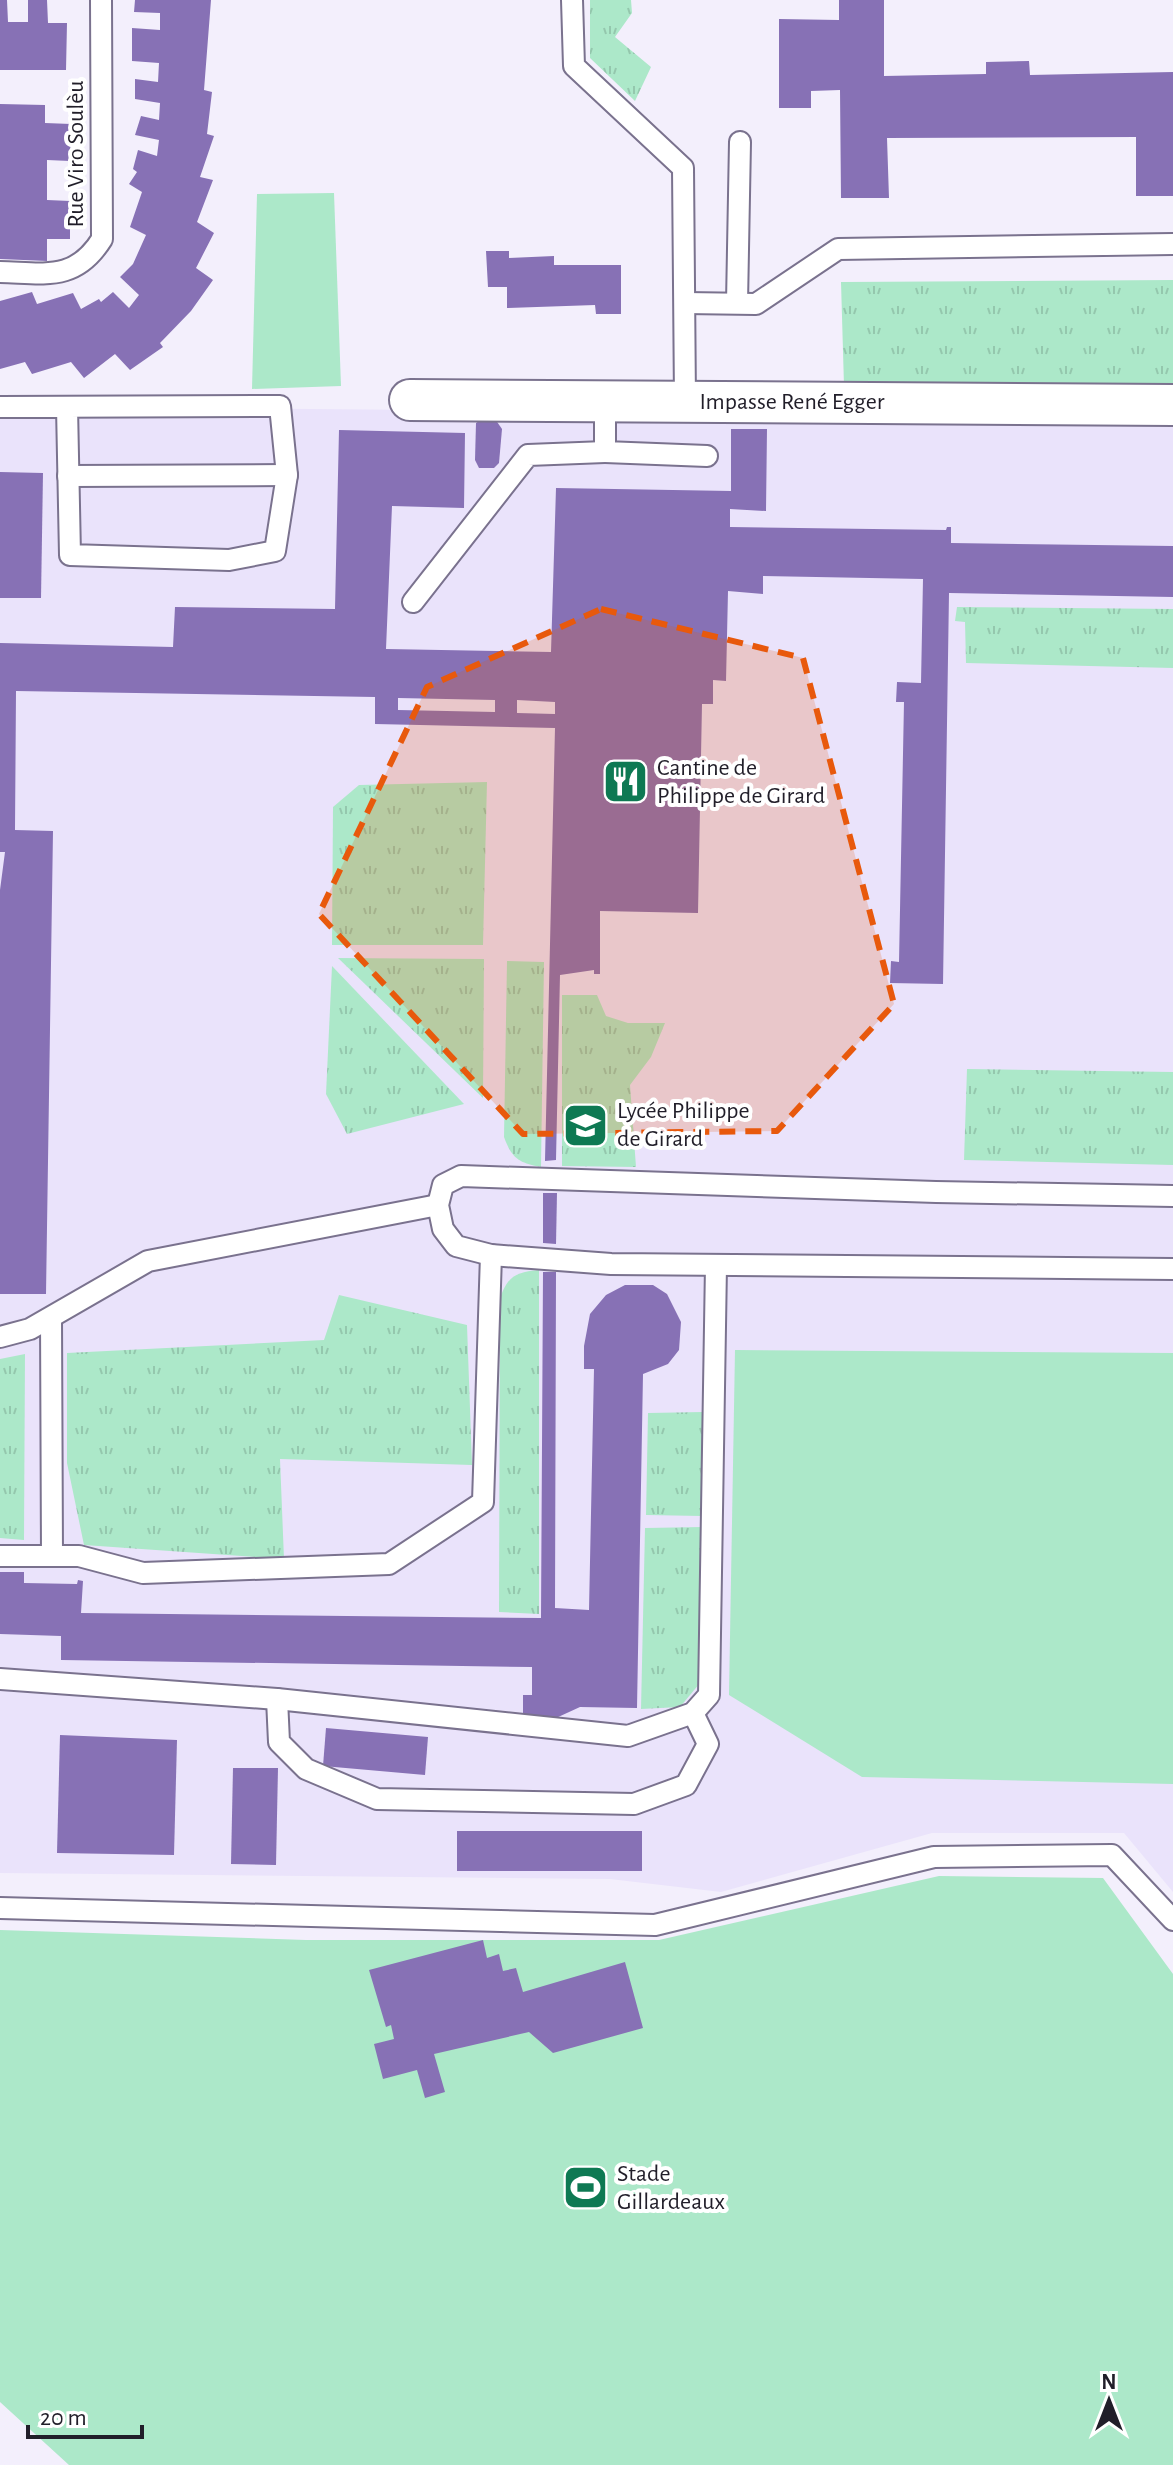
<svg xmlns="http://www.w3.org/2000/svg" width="1173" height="2465" font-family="'Alegreya Sans',sans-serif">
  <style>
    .built { fill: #eae3fb }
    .grass { fill: url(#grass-tufts) }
    .pitch { fill: #ace8c9 }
    .building { fill: #8771b5; fill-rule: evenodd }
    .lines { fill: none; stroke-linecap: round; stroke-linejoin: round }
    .service-casing { stroke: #7a728e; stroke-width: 24 }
    .minor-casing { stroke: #7a728e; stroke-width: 44 }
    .service { stroke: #fff; stroke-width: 20 }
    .minor { stroke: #fff; stroke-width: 40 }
    .marked { fill: #e8590c; fill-opacity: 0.2; stroke: #e8590c; stroke-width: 6; stroke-dasharray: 16 10; stroke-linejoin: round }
    .labels { text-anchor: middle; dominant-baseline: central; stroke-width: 8; stroke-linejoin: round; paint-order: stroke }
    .street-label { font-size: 24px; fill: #211e29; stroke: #fff }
    .poi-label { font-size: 24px; fill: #211e29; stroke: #fff; text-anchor: start }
  </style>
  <defs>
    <pattern id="grass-tufts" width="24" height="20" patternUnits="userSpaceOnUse" patternTransform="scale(2)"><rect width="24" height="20" fill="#ace8c9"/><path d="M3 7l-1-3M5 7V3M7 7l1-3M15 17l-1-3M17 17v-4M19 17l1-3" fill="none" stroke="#94c7ad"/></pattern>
  </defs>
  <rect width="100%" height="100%" fill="#f3effc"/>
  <polygon class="built" points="0,406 1173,417 1173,1892 1124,1833 932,1833 721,1892 610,1879 0,1873"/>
  <g class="grass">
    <polygon points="590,0 631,0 632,13 615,37 651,67 635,101 590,58"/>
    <polygon points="1173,280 1173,383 844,386 841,282"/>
    <polygon points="957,607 1173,609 1173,668 966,663 965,622 955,621"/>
    <polygon points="487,782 483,945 332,945 333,807 359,785"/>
    <polygon points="338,958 484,959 483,1098"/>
    <path d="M507 961 544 962 541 1167C519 1163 512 1159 504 1137Z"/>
    <polygon points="332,966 464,1104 347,1134 326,1094"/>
    <polygon points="597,995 606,1016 628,1023 665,1023 651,1057 630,1085 636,1167 562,1166 562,995"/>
    <polygon points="967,1069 1173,1072 1173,1165 964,1160"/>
    <path d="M539 1270V1614L499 1612 500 1298C508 1276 516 1272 539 1270Z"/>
    <polygon points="339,1295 467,1325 472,1465 280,1459 284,1559 84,1545 67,1463 67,1353 324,1340"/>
    <polygon points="25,1354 24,1540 0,1538 0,1359"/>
    <polygon points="703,1412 702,1516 646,1515 648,1413"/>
    <polygon points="702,1527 700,1683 680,1707 641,1709 645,1528"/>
  </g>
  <g class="pitch">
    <polygon points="334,193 341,386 252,389 257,194"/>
    <polygon points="735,1350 1173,1353 1173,1784 862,1777 729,1695"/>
    <polygon points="939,1876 1103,1878 1173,1974 1173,2465 69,2465 0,2402 0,1930 306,1940 659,1940"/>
  </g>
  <g class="building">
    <polygon points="0,0 7,0 8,22 28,22 28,0 47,0 48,23 67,23 66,70 0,70"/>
    <polygon points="135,0 211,0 204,90 212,92 207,134 214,136 200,177 213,180 197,222 214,233 196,268 213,280 191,311 160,343 163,347 130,370 115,354 84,378 71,362 32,374 25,362 0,369 0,301 32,292 37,304 73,293 81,309 99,299 101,302 113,292 129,308 139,295 120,277 133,264 146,235 130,227 142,192 129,184 137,172 133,169 138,150 157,156 159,140 135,135 141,116 159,120 160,103 135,99 135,79 158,82 159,63 132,61 132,28 160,30 160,13 134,12"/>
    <polygon points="839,0 884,0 884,76 986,74 986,62 1029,61 1030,75 1173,72 1173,196 1136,196 1136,137 887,138 889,198 841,198 840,90 811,91 811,108 779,108 779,19 839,20"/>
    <polygon points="0,104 45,105 45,123 71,124 70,161 47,160 47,200 70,201 70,239 47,239 47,261 0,259"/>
    <polygon points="486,251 509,251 509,258 554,256 554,265 621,265 621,314 596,314 595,305 507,308 507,287 488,287"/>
    <polygon points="485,417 495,419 502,429 499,463 494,468 479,468 475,460 476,423"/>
    <path d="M731 429H767L766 511 730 509V527L946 530 947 527H951V543L1173 546V597L949 593 943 984 890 983 891 961 899 962 904 702H896L897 682 921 683 923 579 763 576V594L728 591 726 681 713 680V704H702L698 913 600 911V974H594V970L560 975 556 1160 545 1161 555 728 375 724V697L16 691 15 830 53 831 46 1294H0V890L5 852H0V643L173 647 175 607 335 609 339 430 465 433 464 508 392 506 386 649 551 652 556 488 731 491ZM398 698 495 700V712L398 710ZM517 700 555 702V714L517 713Z"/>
    <polygon points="0,472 43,473 41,598 0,598"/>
    <polygon points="543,1193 557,1193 556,1244 543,1243"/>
    <polygon points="543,1272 556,1272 555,1608 589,1610 594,1369 584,1369 584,1346 590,1314 606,1295 625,1285 653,1285 667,1294 681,1322 679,1350 668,1364 643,1374 637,1708 580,1707 556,1718 523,1718 523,1695 532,1695 532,1667 61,1660 61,1636 0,1634 0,1572 24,1572 24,1583 77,1584 78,1580 83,1581 81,1613 541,1618"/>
    <polygon points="326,1728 428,1737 425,1775 323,1766"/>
    <polygon points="60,1735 177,1740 174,1855 57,1853"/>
    <polygon points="233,1768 278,1768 276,1865 231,1864"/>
    <rect x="457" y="1831" width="185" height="40"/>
    <polygon points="483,1940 487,1958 499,1954 503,1971 516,1968 523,1992 625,1962 643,2028 553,2053 529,2032 434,2054 445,2092 425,2098 417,2070 383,2079 374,2044 394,2039 391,2025 386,2027 369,1970"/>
  </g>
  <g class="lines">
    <defs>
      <g id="service">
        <polyline points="572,0 574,66 683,168 685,401"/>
        <path d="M0 272C45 273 75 282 102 239L101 0"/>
        <polyline points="685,303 756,304 838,249 1173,244"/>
        <polyline points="737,303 740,142"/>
        <polyline points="605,401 605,452 707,456"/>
        <polyline points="0,407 280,406 287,475 275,551 229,560 70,555 67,407"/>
        <polyline points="68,476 287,475"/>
        <polyline points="413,602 528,455 605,452"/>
        <polyline points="1173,1196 936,1192 461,1176 443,1185 438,1205 443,1229 456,1246 491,1255 611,1264 1173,1269"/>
        <polyline points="51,1318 52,1556"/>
        <polyline points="0,1337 30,1329 148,1261 438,1205"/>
        <polyline points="0,1556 79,1556 143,1573 389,1564 483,1502 491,1255"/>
        <polyline points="0,1679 277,1699 628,1736 693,1713 709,1695 716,1265"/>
        <polyline points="277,1699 279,1742 306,1769 377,1799 634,1804 686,1785 708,1744 693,1713"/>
        <polyline points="0,1908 655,1925 934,1857 1112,1855 1173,1920"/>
      </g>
      <polyline id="minor" points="410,400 1173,405"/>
    </defs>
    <use href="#service" class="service-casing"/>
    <use href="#minor" class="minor-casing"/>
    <use href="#service" class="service"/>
    <use href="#minor" class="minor"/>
  </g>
  <path class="marked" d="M601 609 803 658 894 1004 777 1131 523 1134 319 914 427 687Z"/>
  <defs>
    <symbol id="restaurant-square" viewBox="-11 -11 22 22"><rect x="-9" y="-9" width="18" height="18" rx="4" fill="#0e7953" stroke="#fff"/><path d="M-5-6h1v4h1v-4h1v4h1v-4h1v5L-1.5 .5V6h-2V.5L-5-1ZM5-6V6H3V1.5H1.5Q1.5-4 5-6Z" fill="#fff"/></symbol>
    <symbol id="school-square" viewBox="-11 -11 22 22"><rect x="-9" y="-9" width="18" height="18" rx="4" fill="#0e7953" stroke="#fff"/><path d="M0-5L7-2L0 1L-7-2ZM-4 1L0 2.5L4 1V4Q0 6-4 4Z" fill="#fff"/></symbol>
    <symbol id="stadium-square" viewBox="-11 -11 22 22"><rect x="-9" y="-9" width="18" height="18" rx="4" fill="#0e7953" stroke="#fff"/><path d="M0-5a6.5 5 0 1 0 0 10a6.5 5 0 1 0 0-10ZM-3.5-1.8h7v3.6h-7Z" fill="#fff"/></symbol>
  </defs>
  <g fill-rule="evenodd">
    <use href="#restaurant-square" x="600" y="756" width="51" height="51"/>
    <use href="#school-square" x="560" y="1100" width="51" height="51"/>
    <use href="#stadium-square" x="560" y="2162" width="51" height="51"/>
  </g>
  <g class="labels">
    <g class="street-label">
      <text transform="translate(76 154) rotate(-90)">Rue Viro Soulèu</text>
      <text x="792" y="402">Impasse René Egger</text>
    </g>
    <g class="poi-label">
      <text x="657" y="768">Cantine de<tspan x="657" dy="28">Philippe de Girard</tspan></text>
      <text x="617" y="1111">Lycée Philippe<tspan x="617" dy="28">de Girard</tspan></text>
      <text x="617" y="2174">Stade<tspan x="617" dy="28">Gillardeaux</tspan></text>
    </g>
  </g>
  <g transform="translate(1109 2401)" stroke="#ffffff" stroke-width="6" paint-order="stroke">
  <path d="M0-6L14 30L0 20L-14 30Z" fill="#211e29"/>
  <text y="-12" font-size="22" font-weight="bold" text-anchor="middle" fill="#211e29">N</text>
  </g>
  <path d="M28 2425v12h114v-12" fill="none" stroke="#211e29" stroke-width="4"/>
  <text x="40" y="2425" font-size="24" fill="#211e29" stroke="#ffffff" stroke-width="6" paint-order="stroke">20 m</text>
</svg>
